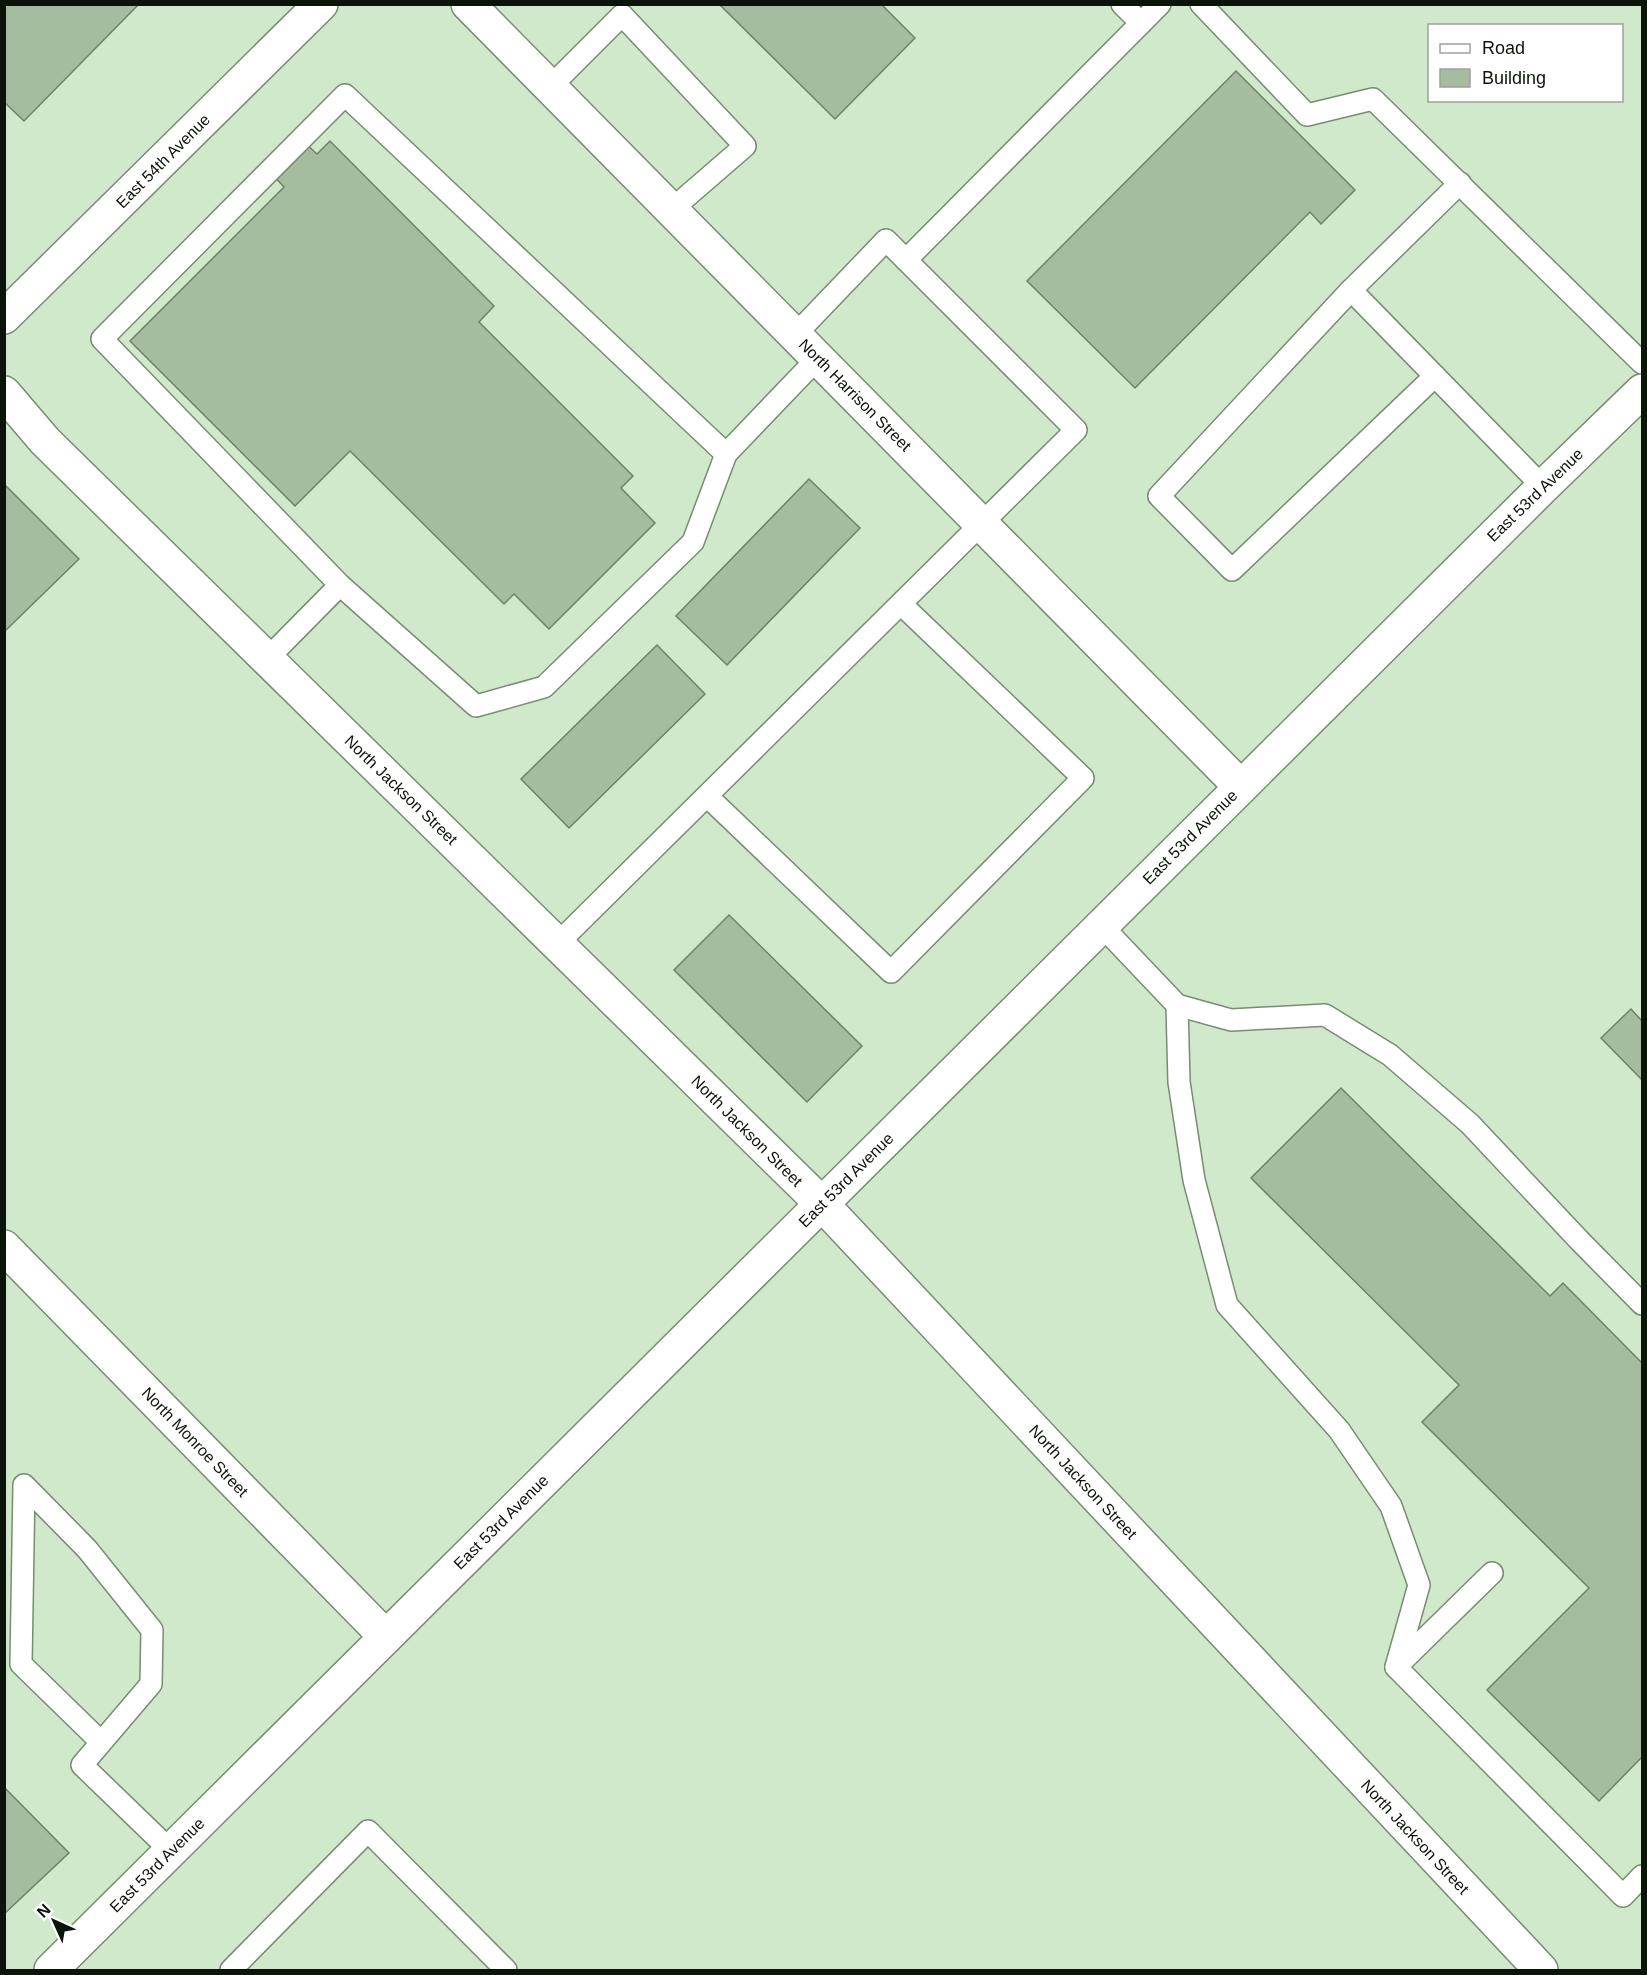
<svg xmlns="http://www.w3.org/2000/svg" width="1647" height="1975" font-family="Arial,sans-serif">
  <style>
    .building { fill: #a5bc9f; stroke: #6d8367; stroke-width: 1.5 }
    .lines { fill: none; stroke-linecap: round; stroke-linejoin: round }
    .service-casing { stroke: #768d71; stroke-width: 24 }
    .minor-casing { stroke: #768d71; stroke-width: 36 }
    .service { stroke: #fff; stroke-width: 21 }
    .minor { stroke: #fff; stroke-width: 33 }
    .labels { text-anchor: middle; dominant-baseline: central; stroke-width: 4.5; stroke-linejoin: round; paint-order: stroke }
    .street-label { font-size: 16px; fill: #0b1409; stroke: #fff }
  </style>
  <rect width="100%" height="100%" fill="#d1e9cb"/>
  <g class="building">
    <polygon points="4,4 139,4 24,121 4,102"/>
    <polygon points="719,4 881,4 915,38 835,119"/>
    <polygon points="1236,71 1355,190 1321,224 1310,212 1135,388 1027,281"/>
    <polygon points="303,141 317,154 330,141 494,306 479,322 633,476 621,488 655,523 549,629 514,594 504,604 350,451 295,506 130,341 284,187 271,173"/>
    <polygon points="809,479 860,528 727,665 676,616"/>
    <polygon points="4,484 79,559 4,632"/>
    <polygon points="657,645 705,694 569,828 521,779"/>
    <polygon points="729,915 862,1046 807,1102 674,970"/>
    <polygon points="1631,1009 1642,1021 1642,1080 1601,1038"/>
    <polygon points="1341,1088 1550,1296 1563,1283 1642,1363 1642,1757 1599,1801 1487,1690 1589,1588 1422,1422 1459,1385 1251,1178"/>
    <polygon points="4,1787 69,1853 4,1914"/>
  </g>
  <g class="lines">
    <defs>
      <g id="service">
        <polyline points="1122,4 1141,23"/>
        <polyline points="1201,4 1307,115 1373,99 1642,363"/>
        <polyline points="550,87 622,15 745,146 671,210"/>
        <polyline points="1460,183 1351,290 1543,487"/>
        <polyline points="906,260 1160,4"/>
        <polyline points="1351,290 1159,496 1232,570 1435,376"/>
        <polyline points="340,585 476,706 544,687 693,542 726,454"/>
        <polyline points="267,659 340,585 102,339 345,95 726,454 818,358"/>
        <polyline points="707,796 891,972 1083,778 901,604"/>
        <polyline points="1101,925 1177,1005 1231,1020 1325,1015 1390,1055 1470,1124 1579,1240 1642,1304"/>
        <polyline points="557,944 1076,430 886,240 795,335"/>
        <polyline points="1177,1005 1179,1082 1194,1180 1227,1305 1339,1430 1391,1506 1419,1585 1396,1667"/>
        <polyline points="1492,1573 1396,1667 1623,1896 1642,1876"/>
        <polyline points="101,1742 21,1664 24,1485 87,1549 152,1630 151,1684 82,1765 171,1851"/>
        <polyline points="231,1970 368,1831 506,1970"/>
      </g>
      <g id="minor">
        <polyline points="468,4 1241,787"/>
        <polyline points="4,317 321,4"/>
        <polyline points="4,393 45,441 822,1204 1541,1970"/>
        <polyline points="4,1247 386,1637"/>
        <polyline points="51,1970 1543,487 1642,391"/>
      </g>
    </defs>
    <use href="#service" class="service-casing"/>
    <use href="#minor" class="minor-casing"/>
    <use href="#service" class="service"/>
    <use href="#minor" class="minor"/>
  </g>
  <g class="labels">
    <g class="street-label">
      <text transform="translate(163 161) rotate(-45)">East 54th Avenue</text>
      <text transform="translate(855 395) rotate(45)">North Harrison Street</text>
      <text transform="translate(1535 495) rotate(-44)">East 53rd Avenue</text>
      <text transform="translate(401 790) rotate(44)">North Jackson Street</text>
      <text transform="translate(1190 837) rotate(-45)">East 53rd Avenue</text>
      <text transform="translate(747 1131) rotate(45)">North Jackson Street</text>
      <text transform="translate(846 1180) rotate(-45)">East 53rd Avenue</text>
      <text transform="translate(195 1442) rotate(46)">North Monroe Street</text>
      <text transform="translate(1083 1482) rotate(47)">North Jackson Street</text>
      <text transform="translate(501 1522) rotate(-45)">East 53rd Avenue</text>
      <text transform="translate(1415 1837) rotate(47)">North Jackson Street</text>
      <text transform="translate(157 1865) rotate(-45)">East 53rd Avenue</text>
    </g>
  </g>
  <rect width="1647" height="1975" fill="none" stroke="#0b1409" stroke-width="12"/>
  <rect x="1428" y="24" width="195" height="78" fill="#ffffff" stroke="#9da19d" stroke-width="1.5"/>
  <rect x="1440" y="44" width="30" height="9" fill="#ffffff" stroke="#9da19d" stroke-width="1.5"/>
  <text x="1482" y="54" font-size="18" fill="#0b1409">Road</text>
  <rect x="1440" y="69" width="30" height="18" fill="#a5bc9f" stroke="#9da19d" stroke-width="1.5"/>
  <text x="1482" y="84" font-size="18" fill="#0b1409">Building</text>
  <g transform="translate(54 1921) rotate(315)" stroke="#ffffff" stroke-width="4.5" paint-order="stroke">
  <path d="M0-4.5L10 22L0 15L-10 22Z" fill="#0b1409"/>
  <text y="-9" font-size="16" font-weight="bold" text-anchor="middle" fill="#0b1409">N</text>
  </g>
</svg>
